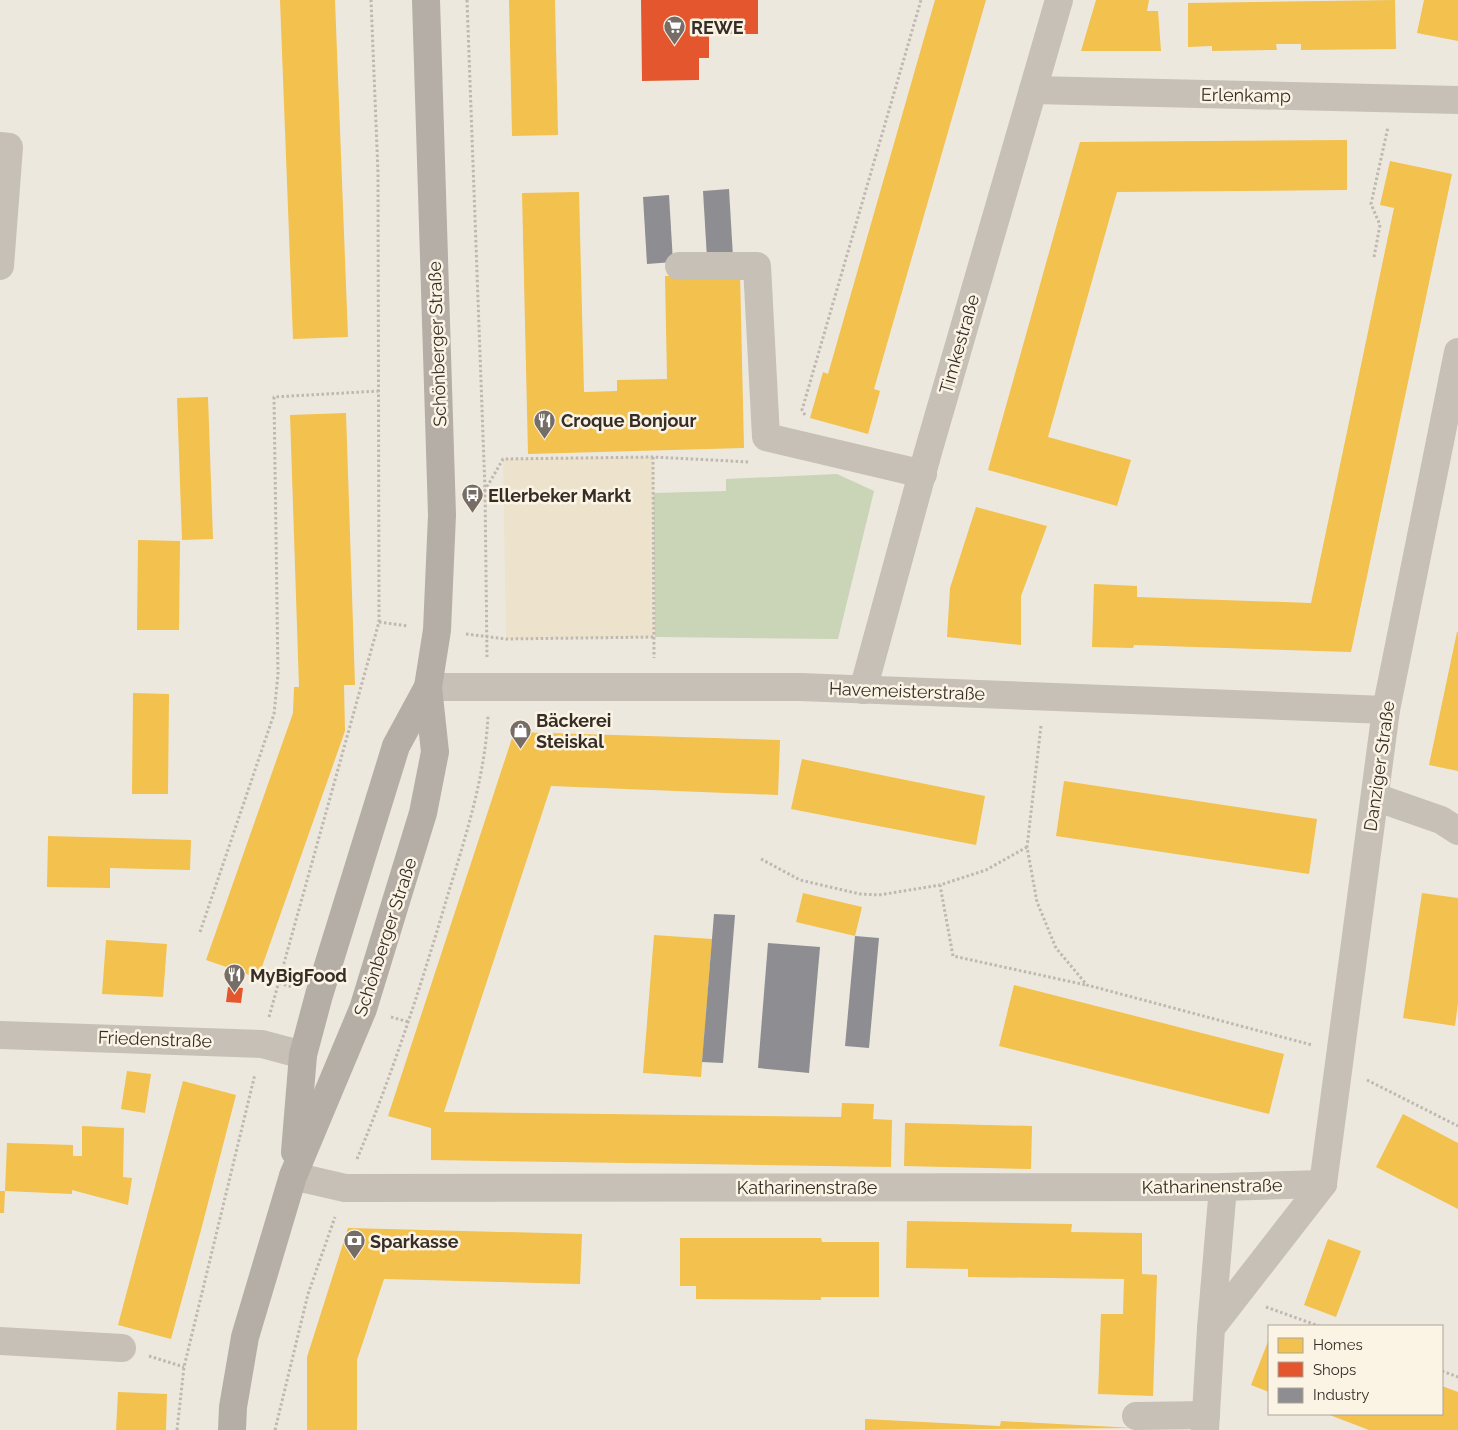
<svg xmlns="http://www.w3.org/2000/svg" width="1458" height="1430" font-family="Raleway,sans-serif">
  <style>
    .green { fill: #cad4b7 }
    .plaza { fill: #ede2cc }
    .homes { fill: #f2c14e }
    .shops { fill: #e4572e }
    .industry { fill: #8d8d92 }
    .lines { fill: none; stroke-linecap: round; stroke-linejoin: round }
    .path { stroke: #beb8b0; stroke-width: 3; stroke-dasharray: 2.5 2.5; stroke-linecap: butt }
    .minor { stroke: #c6c0b7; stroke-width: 28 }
    .major { stroke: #b4aea7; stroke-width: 28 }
    .labels { text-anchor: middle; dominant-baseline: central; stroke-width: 5; stroke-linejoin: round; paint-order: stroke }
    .poi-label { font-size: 18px; font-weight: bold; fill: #362d26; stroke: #fbf4e5; text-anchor: start }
    .street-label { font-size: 18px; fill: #362d26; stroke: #fbf4e5 }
  </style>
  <rect width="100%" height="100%" fill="#ede8de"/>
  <polygon class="green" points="837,474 874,491 838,639 655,637 653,493 726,491 726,479"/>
  <polygon class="plaza" points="653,457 655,637 506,639 503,459"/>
  <g class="homes">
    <polygon points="280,0 335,0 348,337 293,339"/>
    <polygon points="509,0 555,0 558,135 512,136"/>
    <polygon points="935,0 986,0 874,389 880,391 868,434 810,418 823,372 828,374"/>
    <polygon points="1096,0 1149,0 1147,11 1158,11 1161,51 1081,51"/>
    <polygon points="1395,0 1396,49 1301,50 1301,44 1276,44 1277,50 1212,51 1212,46 1188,47 1188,3"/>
    <polygon points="1424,0 1458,0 1458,41 1417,33"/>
    <polygon points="1347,140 1347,190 1117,192 1048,437 1131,460 1117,506 988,470 1080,142"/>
    <polygon points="1390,161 1452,174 1351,652 1134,645 1133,648 1092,647 1094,584 1137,586 1137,597 1311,603 1394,208 1380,205"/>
    <polygon points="579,192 584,392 617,391 617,380 667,379 665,276 740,274 744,448 528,454 522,193"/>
    <polygon points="208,397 213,539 182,540 177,398"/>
    <polygon points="346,413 355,685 344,685 345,731 258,978 206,960 293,713 294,687 299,687 290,415"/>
    <polygon points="976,507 1047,526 1021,596 1021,645 947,637 950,588"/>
    <polygon points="138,540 180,541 179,630 137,630"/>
    <polygon points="1457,632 1458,632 1458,771 1429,765"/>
    <polygon points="133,693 169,694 168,794 132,794"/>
    <polygon points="514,732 780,740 778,795 551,786 444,1112 841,1117 842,1103 874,1104 873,1119 892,1120 891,1167 431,1160 431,1128 388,1116"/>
    <polygon points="802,759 985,796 976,845 791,809"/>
    <polygon points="1064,781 1317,819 1309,874 1056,836"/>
    <polygon points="48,836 191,840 190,870 110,868 110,888 47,887"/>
    <polygon points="803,893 862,907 855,936 796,922"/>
    <polygon points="1422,893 1458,898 1458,1003 1455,1026 1403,1018"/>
    <polygon points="654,935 712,939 701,1077 643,1073"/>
    <polygon points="106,940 167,944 163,997 102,994"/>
    <polygon points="1014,985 1284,1054 1269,1114 999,1046"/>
    <polygon points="127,1071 151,1074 145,1113 121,1109"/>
    <polygon points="183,1081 236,1095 201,1230 194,1228 201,1230 171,1339 118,1325"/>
    <polygon points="1403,1114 1458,1143 1458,1209 1376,1167"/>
    <polygon points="905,1123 1032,1126 1031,1169 904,1166"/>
    <polygon points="82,1126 124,1128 123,1177 132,1178 128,1205 72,1190 72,1194 5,1191 7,1143 73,1145 73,1156 82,1156"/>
    <polygon points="0,1191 5,1191 4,1213 0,1213"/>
    <polygon points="907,1221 1072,1224 1071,1232 1142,1233 1142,1274 1157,1275 1153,1396 1098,1394 1101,1314 1123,1314 1124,1279 968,1277 968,1269 906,1268"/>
    <polygon points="348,1228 582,1234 580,1284 384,1279 357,1360 357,1430 307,1430 307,1357"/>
    <polygon points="680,1238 821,1238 822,1242 879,1242 879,1297 821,1297 821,1300 696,1299 696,1286 680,1286"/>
    <polygon points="1328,1239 1361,1251 1336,1317 1304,1305"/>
    <polygon points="1269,1339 1269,1392 1251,1385"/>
    <polygon points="1442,1386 1458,1392 1458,1430 1369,1430 1327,1414 1442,1414"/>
    <polygon points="118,1392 167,1394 166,1430 116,1430"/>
    <polygon points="865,1419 1000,1426 1001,1421 1135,1428 865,1430"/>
  </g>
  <g class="shops">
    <polygon points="641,0 758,0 758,34 709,34 709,58 699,58 699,80 642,81"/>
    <polygon points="228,987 243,988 241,1003 226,1002"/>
  </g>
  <g class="industry">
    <polygon points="729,189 733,257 707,258 703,191"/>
    <polygon points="669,195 673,262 647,264 643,197"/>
    <polygon points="714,914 735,915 723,1063 702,1062"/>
    <polygon points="855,936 879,938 869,1048 845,1046"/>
    <polygon points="768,943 820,947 809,1073 758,1068"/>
  </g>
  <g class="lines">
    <g class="path">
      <polyline points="467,0 485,490 487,657"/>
      <polyline points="1374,257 1380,225 1371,204 1388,127"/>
      <polyline points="805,415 802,410 921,0"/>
      <polyline points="653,457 654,658"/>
      <polyline points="472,513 503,459 653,457 750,462"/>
      <polyline points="379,622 408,626"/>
      <polyline points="466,634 506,639 655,637"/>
      <polyline points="1041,726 1027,847 1037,902 1056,948 1087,985 1312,1045"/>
      <polyline points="1027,847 986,870 940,885 953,956 1086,985"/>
      <polyline points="761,859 800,880 860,894 879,895 940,885"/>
      <polyline points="200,932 274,714 278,674 274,397 379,391"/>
      <polyline points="279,983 292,987"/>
      <polyline points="269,1017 379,622 378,173 371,0"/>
      <polyline points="391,1017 409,1022"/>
      <polyline points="1367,1080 1458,1126"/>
      <path d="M357 1159C392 1075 420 989 446 901 464 841 485 779 488 716"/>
      <polyline points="1266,1307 1319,1326"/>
      <polyline points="149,1356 184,1367"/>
      <polyline points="1442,1371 1458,1377"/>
      <polyline points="177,1430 184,1367 255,1074"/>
      <polyline points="275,1430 308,1294 335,1217"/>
    </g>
    <g class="minor">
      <polyline points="1033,90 1458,100"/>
      <polyline points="0,146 9,147 0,266"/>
      <polyline points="679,266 757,266 766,437 923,474"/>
      <polyline points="428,687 800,687 1386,710"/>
      <polyline points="863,690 928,452 1059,0"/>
      <polyline points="1375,797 1441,820 1458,831"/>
      <polyline points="0,1035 262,1044 303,1055"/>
      <polyline points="293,1176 345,1188 1223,1187 1323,1184"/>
      <polyline points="1323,1184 1386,710 1458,352"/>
      <polyline points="1211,1328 1223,1187"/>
      <polyline points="0,1341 122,1348"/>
      <polyline points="1136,1416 1206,1415"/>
      <polyline points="1205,1430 1211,1328 1323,1184"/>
    </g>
    <g class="major">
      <polyline points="295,1152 303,1055 319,995 396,746 428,687"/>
      <polyline points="232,1430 233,1407 245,1337 293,1176 363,1009 423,813 435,752 428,687 437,630 442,515 426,0"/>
    </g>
  </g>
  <defs>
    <symbol id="supermarket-pin" viewBox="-11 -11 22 30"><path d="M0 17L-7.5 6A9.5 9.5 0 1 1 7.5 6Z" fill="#766e66" stroke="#fbf4e5"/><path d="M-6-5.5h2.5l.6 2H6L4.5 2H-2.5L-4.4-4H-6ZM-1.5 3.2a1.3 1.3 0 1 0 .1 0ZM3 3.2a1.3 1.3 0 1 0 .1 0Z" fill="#fff"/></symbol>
    <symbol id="restaurant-pin" viewBox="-11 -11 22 30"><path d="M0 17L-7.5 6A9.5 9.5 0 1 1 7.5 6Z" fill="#766e66" stroke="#fbf4e5"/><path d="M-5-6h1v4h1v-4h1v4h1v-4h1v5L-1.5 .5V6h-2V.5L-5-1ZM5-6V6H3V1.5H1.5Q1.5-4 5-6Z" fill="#fff"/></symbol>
    <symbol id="bus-pin" viewBox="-11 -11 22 30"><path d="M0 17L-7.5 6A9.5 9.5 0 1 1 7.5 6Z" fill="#766e66" stroke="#fbf4e5"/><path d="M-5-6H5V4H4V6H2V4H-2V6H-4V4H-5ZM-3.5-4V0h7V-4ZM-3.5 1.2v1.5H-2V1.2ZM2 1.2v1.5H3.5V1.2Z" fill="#fff"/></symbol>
    <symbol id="shop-pin" viewBox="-11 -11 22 30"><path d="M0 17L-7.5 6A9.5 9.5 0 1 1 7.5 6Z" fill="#766e66" stroke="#fbf4e5"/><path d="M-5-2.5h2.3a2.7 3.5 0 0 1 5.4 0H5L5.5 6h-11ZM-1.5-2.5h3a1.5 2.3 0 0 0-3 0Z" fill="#fff"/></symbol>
    <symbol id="bank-pin" viewBox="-11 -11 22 30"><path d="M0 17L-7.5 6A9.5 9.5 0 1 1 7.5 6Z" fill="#766e66" stroke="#fbf4e5"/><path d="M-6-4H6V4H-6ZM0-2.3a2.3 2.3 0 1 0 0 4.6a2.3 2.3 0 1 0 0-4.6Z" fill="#fff"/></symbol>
  </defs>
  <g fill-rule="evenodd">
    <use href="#supermarket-pin" x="662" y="14" width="25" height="34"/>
    <use href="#restaurant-pin" x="532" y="408" width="25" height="34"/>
    <use href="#bus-pin" x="460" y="482" width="25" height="34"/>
    <use href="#shop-pin" x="508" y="718" width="25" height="34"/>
    <use href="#restaurant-pin" x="222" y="962" width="25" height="34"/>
    <use href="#bank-pin" x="342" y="1228" width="25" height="34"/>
  </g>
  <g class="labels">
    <g class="poi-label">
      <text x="691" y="27">REWE</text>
      <text x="561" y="420">Croque Bonjour</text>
      <text x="488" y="495">Ellerbeker Markt</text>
      <text x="536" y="720">Bäckerei<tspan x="536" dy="21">Steiskal</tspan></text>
      <text x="250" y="975">MyBigFood</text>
      <text x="370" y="1241">Sparkasse</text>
    </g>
    <g class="street-label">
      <text transform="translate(1246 95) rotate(1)">Erlenkamp</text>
      <text transform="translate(437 344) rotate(-92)">Schönberger Straße</text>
      <text transform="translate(959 344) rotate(-74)">Timkestraße</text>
      <text transform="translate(907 691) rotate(2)">Havemeisterstraße</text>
      <text transform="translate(1379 766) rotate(-82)">Danziger Straße</text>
      <text transform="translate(385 937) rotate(-72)">Schönberger Straße</text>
      <text transform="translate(155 1039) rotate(2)">Friedenstraße</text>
      <text transform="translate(1212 1186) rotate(-1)">Katharinenstraße</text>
      <text x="807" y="1187">Katharinenstraße</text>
    </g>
  </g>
  <rect x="1268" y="1325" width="175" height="90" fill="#fbf4e5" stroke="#aca499"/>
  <rect x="1278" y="1338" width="25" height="15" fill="#f2c14e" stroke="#aca499"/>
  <text x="1313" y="1350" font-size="15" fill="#362d26">Homes</text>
  <rect x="1278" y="1362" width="25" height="15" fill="#e4572e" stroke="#aca499"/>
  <text x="1313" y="1375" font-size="15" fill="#362d26">Shops</text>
  <rect x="1278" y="1388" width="25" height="15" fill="#8d8d92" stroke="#aca499"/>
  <text x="1313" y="1400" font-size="15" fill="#362d26">Industry</text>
</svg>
